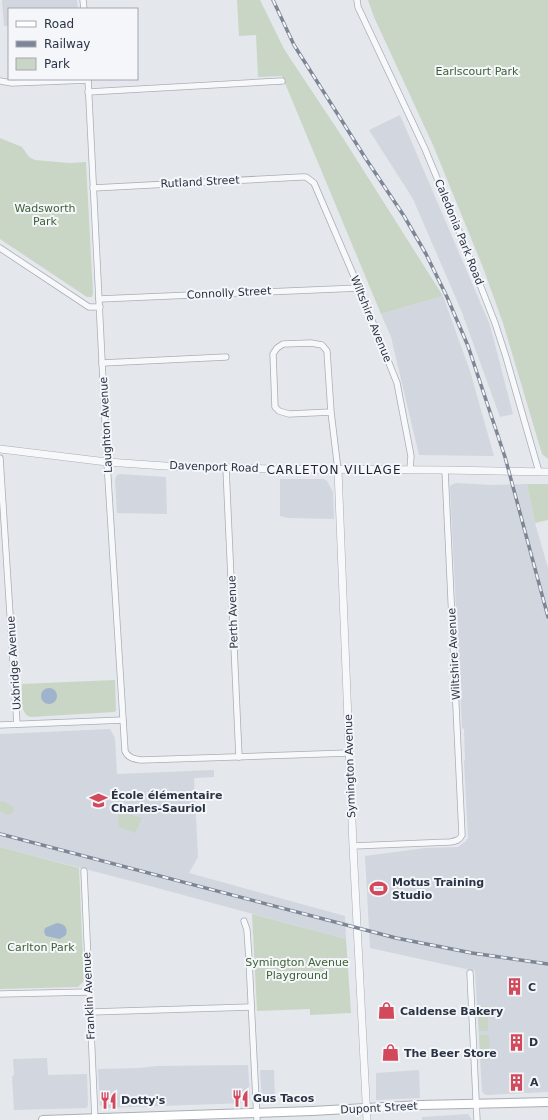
<svg xmlns="http://www.w3.org/2000/svg" width="548" height="1120" font-family="'DejaVu Sans',sans-serif">
  <style>
    .built { fill: #d2d6de }
    .green { fill: #c9d6c5 }
    .water { fill: #9fb4cc }
    .lines { fill: none; stroke-linecap: round; stroke-linejoin: round }
    .minor-casing { stroke: #a9aeb7; stroke-width: 7 }
    .tertiary-casing { stroke: #a9aeb7; stroke-width: 8 }
    .secondary-casing { stroke: #a9aeb7; stroke-width: 10 }
    .minor { stroke: #f7f8fa; stroke-width: 5.5 }
    .tertiary { stroke: #f7f8fa; stroke-width: 7 }
    .secondary { stroke: #fff; stroke-width: 8 }
    .rail-casing { stroke: #7d8696; stroke-width: 3.5 }
    .rail { stroke: #f4f6f9; stroke-width: 2; stroke-dasharray: 6; stroke-linecap: butt }
    .labels { text-anchor: middle; dominant-baseline: central; stroke-width: 4; stroke-linejoin: round; paint-order: stroke }
    .park-label { font-size: 11px; fill: #3f6138; stroke: #f4f6f9 }
    .street-label { font-size: 11px; fill: #2b3445; stroke: #f4f6f9 }
    .poi-label { font-size: 11px; font-weight: bold; fill: #2b3445; stroke: #f4f6f9; text-anchor: start }
    .neighbourhood-label { font-size: 12px; letter-spacing: 1px; fill: #1d2536; stroke: #f4f6f9 }
  </style>
  <rect width="100%" height="100%" fill="#e4e7ec"/>
  <g class="built">
    <polygon points="2,0 77,0 78,9 9,9 9,26 4,26"/>
    <polygon points="400,115 490,325 513,414 500,417 461,310 413,199 369,130"/>
    <polygon points="443,296 470,371 494,456 419,455 391,337 381,314"/>
    <polygon points="120,474 166,477 167,514 117,513 115,480 117,475"/>
    <polygon points="280,479 324,479 327,481 333,492 334,519 288,518 280,516"/>
    <polygon points="456,483 492,485 527,484 535,523 548,568 548,1092 486,1095 483,1093 482,1091 475,971 370,948 365,856 425,848 458,847 466,841 468,838 464,761 465,760 464,729 462,728 450,487 451,485"/>
    <polygon points="110,729 115,738 117,774 214,770 214,777 194,778 198,857 189,873 345,916 346,939 135,882 0,847 0,734"/>
    <polygon points="47,1058 48,1075 87,1074 88,1104 87,1108 14,1110 12,1076 14,1075 13,1059"/>
    <polygon points="248,1065 250,1098 246,1103 105,1108 100,1105 98,1069 139,1068 157,1066"/>
    <polygon points="260,1070 274,1070 275,1102 264,1102 262,1100"/>
    <polygon points="419,1070 420,1098 376,1100 376,1073"/>
    <polygon points="468,1114 472,1120 422,1120 422,1117"/>
  </g>
  <g class="green">
    <polygon points="237,0 260,0 284,49 343,138 443,296 381,314 282,76 258,77 256,35 239,36"/>
    <polygon points="368,0 548,0 548,459 542,454 503,323 482,265 433,145 374,17"/>
    <polygon points="0,138 22,147 29,157 35,160 69,163 86,162 93,293 92,297 87,297 0,239"/>
    <polygon points="527,484 548,484 548,520 535,523"/>
    <path d="M115 680 116 711 114 712 30 717C19 713 22 694 22 684Z"/>
    <polygon points="3,801 13,807 14,811 11,814 8,815 0,811 0,802"/>
    <polygon points="118,811 142,818 135,833 119,827"/>
    <polygon points="0,847 79,868 84,981 78,987 0,989"/>
    <polygon points="252,914 346,939 351,1013 310,1015 310,1009 257,1011"/>
    <polygon points="481,1006 487,1006 486,1012 488,1013 488,1031 479,1031 478,1007"/>
    <polygon points="479,1035 489,1035 490,1060 481,1060"/>
  </g>
  <g class="water">
    <circle cx="49" cy="696" r="8"/>
    <path d="M57 923C65 924 68 928 66 935L60 939 46 936 44 932 45 928Z"/>
  </g>
  <g class="lines">
    <defs>
      <g id="minor">
        <polyline points="83,0 84,9"/>
        <polyline points="357,0 358,7 425,149 463,241 495,323 506,357 539,472"/>
        <path d="M88 79 107 462 125 751C128 758 134 759 141 760L349 753"/>
        <polyline points="0,81 12,83 88,80"/>
        <polyline points="88,92 282,81"/>
        <polyline points="93,188 301,177 306,177 314,183 359,288 397,383 411,456 410,469"/>
        <polyline points="0,248 89,307 100,307"/>
        <polyline points="99,299 359,288"/>
        <polyline points="102,363 226,357"/>
        <polyline points="331,412 289,414 279,411 275,407 273,354 277,348 283,344 311,343 322,345 327,351 331,412 338,470"/>
        <polyline points="0,458 17,724"/>
        <polyline points="226,468 239,757"/>
        <polyline points="0,725 123,720"/>
        <path d="M353 846 450 842C456 841 460 840 462 835L445 470"/>
        <polyline points="84,871 95,1120"/>
        <polyline points="244,921 247,930 249,960 257,1120"/>
        <polyline points="470,973 477,1120"/>
        <polyline points="0,994 89,992"/>
        <polyline points="91,1012 251,1007"/>
      </g>
      <g id="tertiary">
        <polyline points="0,449 107,462 165,466 274,469 445,470 548,472"/>
        <polyline points="338,470 353,846 367,1120"/>
      </g>
      <polyline id="secondary" points="43,1120 312,1111 421,1105 548,1102"/>
    </defs>
    <use href="#minor" class="minor-casing"/>
    <use href="#tertiary" class="tertiary-casing"/>
    <use href="#secondary" class="secondary-casing"/>
    <use href="#minor" class="minor"/>
    <use href="#tertiary" class="tertiary"/>
    <use href="#secondary" class="secondary"/>
    <defs>
      <g id="rail">
        <polyline points="273,0 294,45 366,159 404,216 426,254 447,297 468,346 505,457 548,617"/>
        <polyline points="0,834 396,938 472,953 548,964"/>
      </g>
    </defs>
    <use href="#rail" class="rail-casing"/>
    <use href="#rail" class="rail"/>
  </g>
  <defs>
    <symbol id="school-bare" viewBox="-9 -9 18 18"><path d="M0-5L7-2L0 1L-7-2ZM-4 1L0 2.5L4 1V4Q0 6-4 4Z" fill="#d1495b" stroke="#f4f6f9" stroke-width="2.5" paint-order="stroke"/></symbol>
    <symbol id="stadium-bare" viewBox="-9 -9 18 18"><path d="M0-5a6.5 5 0 1 0 0 10a6.5 5 0 1 0 0-10ZM-3.5-1.8h7v3.6h-7Z" fill="#d1495b" stroke="#f4f6f9" stroke-width="2.5" paint-order="stroke"/></symbol>
    <symbol id="building-bare" viewBox="-9 -9 18 18"><path d="M-4-6H4V6H1V3H-1V6H-4ZM-2.5-4.3h1.7v1.8h-1.7ZM.8-4.3h1.7v1.8H.8ZM-2.5-1h1.7V.8h-1.7ZM.8-1h1.7V.8H.8Z" fill="#d1495b" stroke="#f4f6f9" stroke-width="2.5" paint-order="stroke"/></symbol>
    <symbol id="shop-bare" viewBox="-9 -9 18 18"><path d="M-5-2.5h2.3a2.7 3.5 0 0 1 5.4 0H5L5.5 6h-11ZM-1.5-2.5h3a1.5 2.3 0 0 0-3 0Z" fill="#d1495b" stroke="#f4f6f9" stroke-width="2.5" paint-order="stroke"/></symbol>
    <symbol id="restaurant-bare" viewBox="-9 -9 18 18"><path d="M-5-6h1v4h1v-4h1v4h1v-4h1v5L-1.5 .5V6h-2V.5L-5-1ZM5-6V6H3V1.5H1.5Q1.5-4 5-6Z" fill="#d1495b" stroke="#f4f6f9" stroke-width="2.5" paint-order="stroke"/></symbol>
  </defs>
  <g fill-rule="evenodd">
    <use href="#school-bare" x="86" y="788" width="25" height="25"/>
    <use href="#stadium-bare" x="366" y="876" width="25" height="25"/>
    <use href="#building-bare" x="502" y="974" width="25" height="25"/>
    <use href="#shop-bare" x="374" y="998" width="25" height="25"/>
    <use href="#building-bare" x="504" y="1030" width="25" height="25"/>
    <use href="#shop-bare" x="378" y="1040" width="25" height="25"/>
    <use href="#building-bare" x="504" y="1070" width="25" height="25"/>
    <use href="#restaurant-bare" x="228" y="1086" width="25" height="25"/>
    <use href="#restaurant-bare" x="96" y="1088" width="25" height="25"/>
  </g>
  <g class="labels">
    <g class="park-label">
      <text x="477" y="71">Earlscourt Park</text>
      <text x="45" y="208">Wadsworth<tspan x="45" dy="13">Park</tspan></text>
      <text x="41" y="947">Carlton Park</text>
      <text x="297" y="962">Symington Avenue<tspan x="297" dy="13">Playground</tspan></text>
    </g>
    <g class="street-label">
      <text transform="translate(200 182) rotate(-3)">Rutland Street</text>
      <text transform="translate(459 232) rotate(68)">Caledonia Park Road</text>
      <text transform="translate(229 293) rotate(-3)">Connolly Street</text>
      <text transform="translate(371 319) rotate(68)">Wiltshire Avenue</text>
      <text transform="translate(106 425) rotate(-93)">Laughton Avenue</text>
      <text transform="translate(214 467) rotate(2)">Davenport Road</text>
      <text transform="translate(233 612) rotate(-92)">Perth Avenue</text>
      <text transform="translate(454 654) rotate(-93)">Wiltshire Avenue</text>
      <text transform="translate(14 663) rotate(-94)">Uxbridge Avenue</text>
      <text transform="translate(350 766) rotate(-92)">Symington Avenue</text>
      <text transform="translate(89 996) rotate(-93)">Franklin Avenue</text>
      <text transform="translate(379 1108) rotate(-3)">Dupont Street</text>
    </g>
    <g class="poi-label">
      <text x="111" y="795">École élémentaire<tspan x="111" dy="13">Charles-Sauriol</tspan></text>
      <text x="392" y="882">Motus Training<tspan x="392" dy="13">Studio</tspan></text>
      <text x="528" y="987">C</text>
      <text x="400" y="1011">Caldense Bakery</text>
      <text x="529" y="1042">D</text>
      <text x="404" y="1053">The Beer Store</text>
      <text x="530" y="1082">A</text>
      <text x="253" y="1098">Gus Tacos</text>
      <text x="121" y="1100">Dotty's</text>
    </g>
    <g class="neighbourhood-label">
      <text x="334" y="470">CARLETON VILLAGE</text>
    </g>
  </g>
  <rect x="8" y="8" width="130" height="72" fill="#f4f6f9" stroke="#a4a8b1"/>
  <rect x="16" y="21" width="20" height="6" fill="#ffffff" stroke="#a4a8b1"/>
  <text x="44" y="28" font-size="12" fill="#2b3445">Road</text>
  <rect x="16" y="41" width="20" height="6" fill="#7d8696" stroke="#a4a8b1"/>
  <text x="44" y="48" font-size="12" fill="#2b3445">Railway</text>
  <rect x="16" y="58" width="20" height="12" fill="#c9d6c5" stroke="#a4a8b1"/>
  <text x="44" y="68" font-size="12" fill="#2b3445">Park</text>
</svg>
